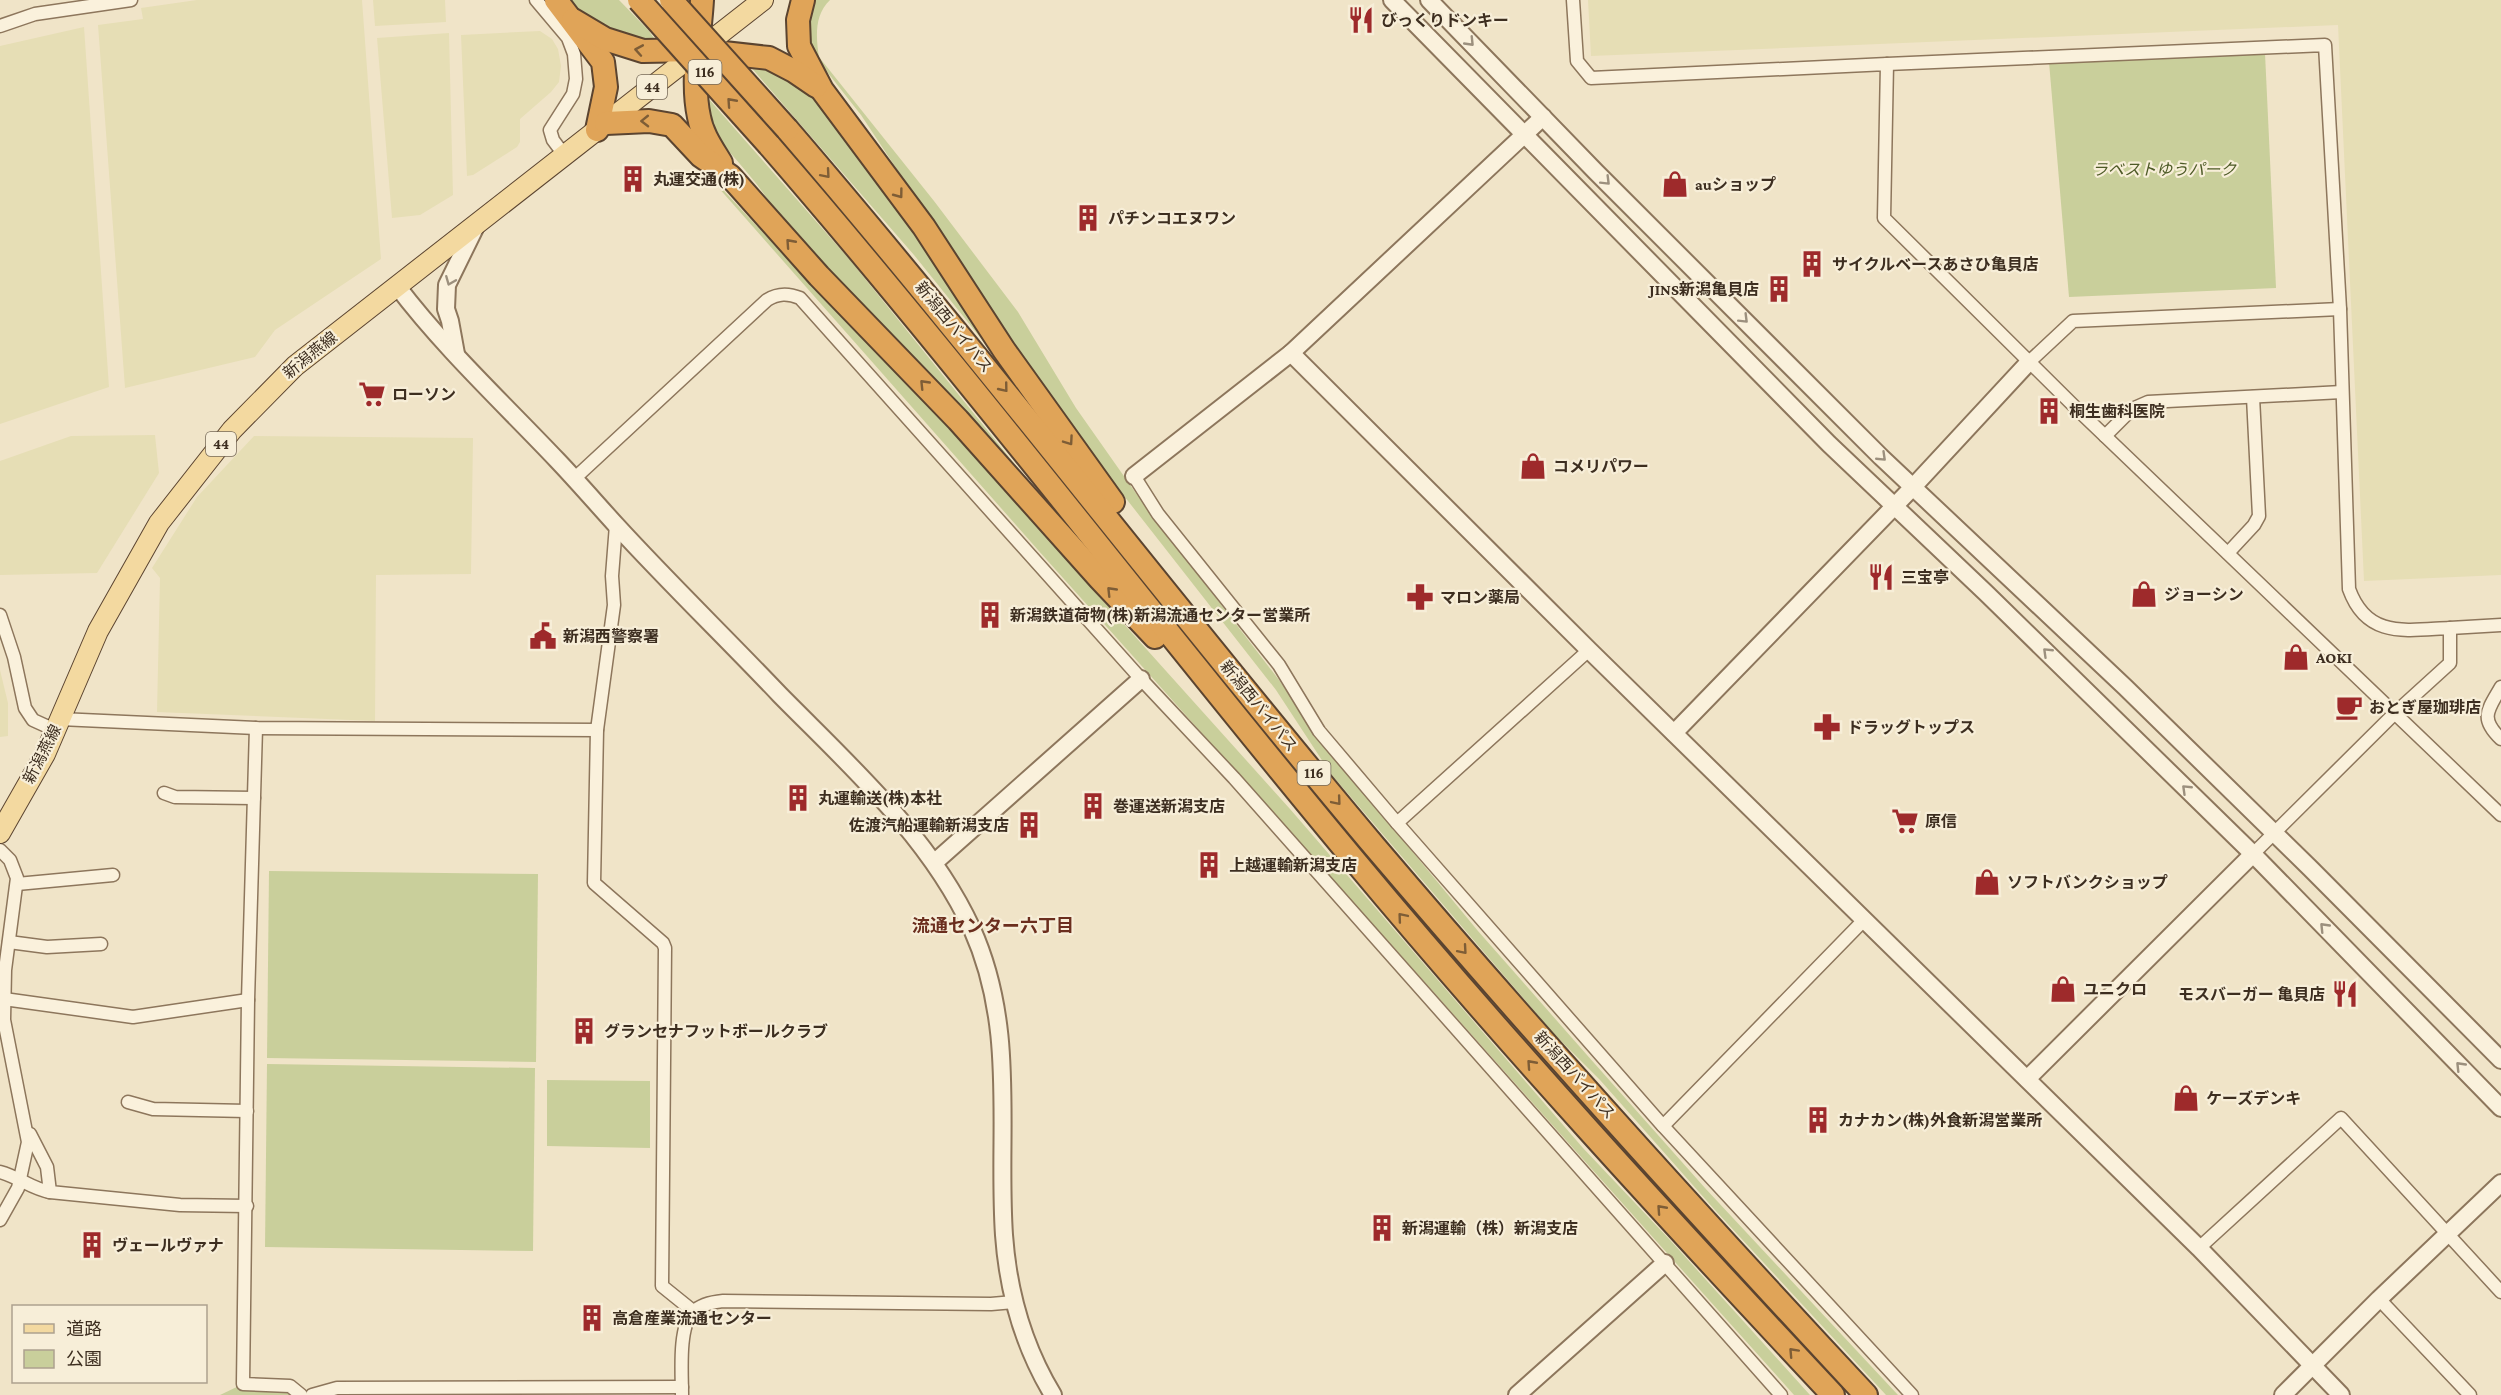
<svg xmlns="http://www.w3.org/2000/svg" width="2501" height="1395" font-family="'Crimson Pro','Noto Sans JP',serif">
  <style>
    .farmland { fill: #e6deb5 }
    .green { fill: #c9cf9b }
    .lines { fill: none; stroke-linecap: round; stroke-linejoin: round }
    .minor-casing { stroke: #8d765c; stroke-width: 15 }
    .tertiary-casing { stroke: #8d765c; stroke-width: 20 }
    .primary-casing { stroke: #5b4430; stroke-width: 22 }
    .motorway-casing { stroke: #5b4430; stroke-width: 26 }
    .minor { stroke: #faf1dc; stroke-width: 12 }
    .tertiary { stroke: #faf1dc; stroke-width: 16 }
    .primary { stroke: #f3d9a0; stroke-width: 20 }
    .motorway { stroke: #e0a458; stroke-width: 22 }
    .motorway-bridge-casing { stroke: #5b4430; stroke-width: 26; stroke-linecap: butt }
    .motorway-bridge { stroke: #e0a458; stroke-width: 22 }
    .oneway { stroke: #9c907e }
    .oneway2 { stroke: #7e5d36 }
    .labels { text-anchor: middle; dominant-baseline: central; stroke-width: 4.5; stroke-linejoin: round; paint-order: stroke }
    .shield { fill: #f7eed8; stroke: #756857; stroke-width: 1.5 }
    .shield-label { font-size: 15px; font-weight: bold; fill: #3d2e20 }
    .poi-label { font-size: 16px; font-weight: bold; fill: #3d2e20; stroke: #f7eed8; text-anchor: start }
    .park-label { font-size: 16px; font-style: italic; fill: #4d5a26; stroke: #f7eed8 }
    .street-label { font-size: 16px; fill: #3d2e20; stroke: #f7eed8 }
    .neighbourhood-label { font-size: 18px; font-weight: bold; fill: #6b2e1e; stroke: #f7eed8 }
  </style>
  <rect width="100%" height="100%" fill="#f0e4c8"/>
  <g class="farmland">
    <polygon points="197,0 362,0 381,259 275,330 255,357 125,388 98,25 143,19 141,8"/>
    <polygon points="373,0 445,0 446,22 375,26"/>
    <polygon points="1588,0 2501,0 2501,575 2364,581 2338,25 1591,56"/>
    <polygon points="84,27 109,387 0,424 0,46"/>
    <polygon points="540,31 552,39 558,49 561,66 559,82 551,92 520,119 520,142 517,147 473,175 467,176 461,35"/>
    <polygon points="449,33 453,195 420,215 392,218 377,38"/>
    <polygon points="155,435 159,473 97,573 0,575 0,461 71,436"/>
    <polygon points="254,436 473,438 471,574 376,575 375,721 157,712 160,578 152,568 197,497"/>
    <polygon points="0,670 8,703 8,736 0,737"/>
  </g>
  <g class="green">
    <polygon points="569,0 619,0 649,31 658,44 599,28"/>
    <path d="M813 0H830C814 15 816 38 819 57L934 201 1018 312 1076 408 1140 499 1279 680 1321 741 1478 931 1587 1055 1705 1188 1898 1395H1886L1714 1209 1600 1080 1554 1034 1331 774 1276 690 1110 478 994 316 861 115 802 40Z"/>
    <polygon points="2265,53 2276,288 2069,297 2049,62"/>
    <polygon points="743,58 796,76 838,124 895,199 1016,382 914,255"/>
    <path d="M707 97 850 260 1034 488 783 221C772 206 762 190 750 176 727 147 710 137 707 97Z"/>
    <polygon points="672,135 796,268 891,363 1003,484 1087,583 1290,809 1583,1148 1670,1240 1810,1395 1794,1395 1038,550"/>
    <polygon points="269,871 538,874 536,1062 267,1058"/>
    <polygon points="267,1064 535,1068 533,1251 265,1247"/>
    <polygon points="547,1080 650,1081 650,1148 547,1146"/>
    <polygon points="243,1384 290,1386 301,1395 220,1395"/>
  </g>
  <g class="lines">
    <defs>
      <g id="minor">
        <polyline points="536,0 568,38 574,54 576,79 573,94 550,130 553,140 565,156"/>
        <polyline points="1573,0 1577,61 1591,78 1887,64 1884,218 2081,413 2501,815"/>
        <polyline points="0,26 35,14 131,0"/>
        <path d="M1887 64 2325 45 2340 309 2349 589C2367 639 2406 630 2450 628V663L2395 713 2253 854"/>
        <polyline points="2029,362 2073,321 2340,309"/>
        <polyline points="2105,436 2132,409 2148,402 2342,392"/>
        <polyline points="1134,476 1158,514 1279,665 1319,731 1397,823 1663,1126 1912,1395"/>
        <path d="M575 478 767 300C778 293 788 293 800 298L1141 679 1234 778 1781 1395"/>
        <polyline points="616,525 612,576 614,605 597,730 594,883 663,943 665,948 662,1286 693,1311"/>
        <polyline points="2228,553 2254,525 2259,516 2253,397"/>
        <polyline points="0,615 14,657 25,708 33,720 55,730"/>
        <polyline points="2450,628 2501,625"/>
        <path d="M2501 687C2488 710 2479 718 2501 739"/>
        <polyline points="60,719 256,728 597,730"/>
        <polyline points="256,728 248,1000 243,1384 290,1386 301,1395"/>
        <polyline points="164,793 175,797 254,798"/>
        <polyline points="1397,823 1589,650"/>
        <polyline points="0,850 10,860 17,878 5,970 4,1020 28,1142 18,1188 0,1220"/>
        <polyline points="17,884 113,875"/>
        <polyline points="9,942 47,947 101,944"/>
        <polyline points="4,999 133,1017 248,1000"/>
        <polyline points="128,1102 153,1109 247,1111"/>
        <polyline points="1663,1126 1864,920"/>
        <polyline points="30,1134 47,1167 50,1192 180,1205 247,1206"/>
        <path d="M0 1172C19 1177 32 1189 50 1192"/>
        <polyline points="2199,1248 2341,1118 2501,1292"/>
        <polyline points="2379,1299 2470,1395"/>
        <polyline points="312,1395 337,1388 682,1387"/>
        <path d="M682 1395C682 1374 678 1327 693 1312 701 1304 712 1302 723 1301L991 1304 1014 1302"/>
      </g>
      <g id="tertiary">
        <polyline points="1392,0 1829,444 1986,593 2253,854 2501,1108"/>
        <polyline points="1429,0 1596,172 1881,457 2125,687 2310,868 2501,1060"/>
        <path d="M397 286C444 348 503 403 557 460 577 481 596 503 616 525 669 583 726 638 780 695 850 766 930 837 972 929 1017 1029 997 1130 1004 1235 1008 1291 1024 1347 1053 1395"/>
        <polyline points="1291,353 1589,650 2199,1248 2341,1395"/>
        <polyline points="456,354 450,321 446,309 447,285 475,228"/>
        <polyline points="1134,476 1291,353 1543,117"/>
        <polyline points="1674,733 1913,487 2029,362"/>
        <polyline points="935,862 1141,679"/>
        <polyline points="2027,1079 2253,854"/>
        <polyline points="1517,1395 1665,1263"/>
        <polyline points="2283,1395 2379,1299 2501,1183"/>
      </g>
      <polyline id="primary" points="0,833 45,754 98,631 159,523 232,430 295,366 763,0"/>
      <g id="motorway">
        <polyline points="556,0 603,62 606,87 597,130"/>
        <path d="M702 0C700 36 691 81 699 117 702 134 712 148 721 163"/>
        <polyline points="803,0 798,20 799,46 822,90 924,227 1004,350 1113,502"/>
        <polyline points="573,20 605,39 643,51 697,50 769,58 794,71 816,86"/>
        <polyline points="606,123 649,121 672,125 701,156 730,176 819,276 958,420 1100,579 1155,637"/>
        <path d="M787 129C989 364 1176 611 1375 847 1534 1034 1699 1216 1866 1395"/>
        <path d="M769 145C971 378 1157 624 1354 860 1507 1044 1670 1221 1833 1395"/>
      </g>
    </defs>
    <use href="#minor" class="minor-casing"/>
    <use href="#tertiary" class="tertiary-casing"/>
    <use href="#primary" class="primary-casing"/>
    <use href="#motorway" class="motorway-casing"/>
    <use href="#minor" class="minor"/>
    <use href="#tertiary" class="tertiary"/>
    <use href="#primary" class="primary"/>
    <use href="#motorway" class="motorway"/>
    <defs>
      <g id="motorway-bridge">
        <polyline points="639,0 769,145"/>
        <polyline points="671,0 787,129"/>
      </g>
    </defs>
    <use href="#motorway-bridge" class="motorway-bridge-casing"/>
    <use href="#motorway-bridge" class="motorway-bridge"/>
  </g>
  <defs><path id="oneway-chevron" d="M-2-3.5L2.5 0L-2 3.5" fill="none" stroke-width="1.6" stroke-linecap="round" stroke-linejoin="round" transform="scale(1.5)"/></defs>
  <g class="oneway">
    <use href="#oneway-chevron" transform="translate(1470 42) rotate(46)"/>
    <use href="#oneway-chevron" transform="translate(1606 181) rotate(45)"/>
    <use href="#oneway-chevron" transform="translate(450 281) rotate(112)"/>
    <use href="#oneway-chevron" transform="translate(1744 319) rotate(45)"/>
    <use href="#oneway-chevron" transform="translate(1882 457) rotate(44)"/>
    <use href="#oneway-chevron" transform="translate(2047 652) rotate(-136)"/>
    <use href="#oneway-chevron" transform="translate(2186 789) rotate(-136)"/>
    <use href="#oneway-chevron" transform="translate(2324 927) rotate(-134)"/>
    <use href="#oneway-chevron" transform="translate(2460 1066) rotate(-134)"/>
  </g>
  <g class="oneway2">
    <use href="#oneway-chevron" transform="translate(639 50) rotate(-170)"/>
    <use href="#oneway-chevron" transform="translate(731 102) rotate(-132)"/>
    <use href="#oneway-chevron" transform="translate(645 121) rotate(179)"/>
    <use href="#oneway-chevron" transform="translate(826 174) rotate(49)"/>
    <use href="#oneway-chevron" transform="translate(899 194) rotate(53)"/>
    <use href="#oneway-chevron" transform="translate(790 243) rotate(-132)"/>
    <use href="#oneway-chevron" transform="translate(924 384) rotate(-134)"/>
    <use href="#oneway-chevron" transform="translate(1004 388) rotate(51)"/>
    <use href="#oneway-chevron" transform="translate(1069 441) rotate(55)"/>
    <use href="#oneway-chevron" transform="translate(1111 591) rotate(-134)"/>
    <use href="#oneway-chevron" transform="translate(1337 801) rotate(50)"/>
    <use href="#oneway-chevron" transform="translate(1402 917) rotate(-130)"/>
    <use href="#oneway-chevron" transform="translate(1463 950) rotate(49)"/>
    <use href="#oneway-chevron" transform="translate(1531 1064) rotate(-132)"/>
    <use href="#oneway-chevron" transform="translate(1661 1209) rotate(-132)"/>
    <use href="#oneway-chevron" transform="translate(1793 1352) rotate(-133)"/>
  </g>
  <defs>
    <symbol id="restaurant-bare" viewBox="-9 -9 18 18"><path d="M-5-6h1v4h1v-4h1v4h1v-4h1v5L-1.5 .5V6h-2V.5L-5-1ZM5-6V6H3V1.5H1.5Q1.5-4 5-6Z" fill="#9e2a2b" stroke="#f7eed8" stroke-width="2.5" paint-order="stroke"/></symbol>
    <symbol id="building-bare" viewBox="-9 -9 18 18"><path d="M-4-6H4V6H1V3H-1V6H-4ZM-2.5-4.3h1.7v1.8h-1.7ZM.8-4.3h1.7v1.8H.8ZM-2.5-1h1.7V.8h-1.7ZM.8-1h1.7V.8H.8Z" fill="#9e2a2b" stroke="#f7eed8" stroke-width="2.5" paint-order="stroke"/></symbol>
    <symbol id="shop-bare" viewBox="-9 -9 18 18"><path d="M-5-2.5h2.3a2.7 3.5 0 0 1 5.4 0H5L5.5 6h-11ZM-1.5-2.5h3a1.5 2.3 0 0 0-3 0Z" fill="#9e2a2b" stroke="#f7eed8" stroke-width="2.5" paint-order="stroke"/></symbol>
    <symbol id="supermarket-bare" viewBox="-9 -9 18 18"><path d="M-6-5.5h2.5l.6 2H6L4.5 2H-2.5L-4.4-4H-6ZM-1.5 3.2a1.3 1.3 0 1 0 .1 0ZM3 3.2a1.3 1.3 0 1 0 .1 0Z" fill="#9e2a2b" stroke="#f7eed8" stroke-width="2.5" paint-order="stroke"/></symbol>
    <symbol id="pharmacy-bare" viewBox="-9 -9 18 18"><path d="M-2-6h4v4h4v4h-4v4h-4v-4h-4v-4h4Z" fill="#9e2a2b" stroke="#f7eed8" stroke-width="2.5" paint-order="stroke"/></symbol>
    <symbol id="civic-bare" viewBox="-9 -9 18 18"><path d="M-.6-6.5H3V-4.5H.6V-3L4-1V1h2V6H-6V1h2V-1L-.6-3ZM-1.2 2.5V6h2.4V2.5Z" fill="#9e2a2b" stroke="#f7eed8" stroke-width="2.5" paint-order="stroke"/></symbol>
    <symbol id="cafe-bare" viewBox="-9 -9 18 18"><path d="M-5.5-4.5H6V0H3Q3 3.5 0 3.5H-2.5Q-5.5 3.5-5.5 0ZM3-3.2v2h1.7v-2ZM-6 4.5H4V6H-6Z" fill="#9e2a2b" stroke="#f7eed8" stroke-width="2.5" paint-order="stroke"/></symbol>
  </defs>
  <g fill-rule="evenodd">
    <use href="#restaurant-bare" x="1342" y="1" width="38" height="38"/>
    <use href="#building-bare" x="614" y="160" width="38" height="38"/>
    <use href="#shop-bare" x="1656" y="165" width="38" height="38"/>
    <use href="#building-bare" x="1069" y="199" width="38" height="38"/>
    <use href="#building-bare" x="1793" y="245" width="38" height="38"/>
    <use href="#building-bare" x="1760" y="270" width="38" height="38"/>
    <use href="#supermarket-bare" x="353" y="375" width="38" height="38"/>
    <use href="#building-bare" x="2030" y="392" width="38" height="38"/>
    <use href="#shop-bare" x="1514" y="447" width="38" height="38"/>
    <use href="#restaurant-bare" x="1862" y="558" width="38" height="38"/>
    <use href="#shop-bare" x="2125" y="575" width="38" height="38"/>
    <use href="#pharmacy-bare" x="1401" y="578" width="38" height="38"/>
    <use href="#building-bare" x="971" y="596" width="38" height="38"/>
    <use href="#civic-bare" x="524" y="617" width="38" height="38"/>
    <use href="#shop-bare" x="2277" y="638" width="38" height="38"/>
    <use href="#cafe-bare" x="2330" y="688" width="38" height="38"/>
    <use href="#pharmacy-bare" x="1808" y="708" width="38" height="38"/>
    <use href="#building-bare" x="779" y="779" width="38" height="38"/>
    <use href="#building-bare" x="1074" y="787" width="38" height="38"/>
    <use href="#supermarket-bare" x="1886" y="802" width="38" height="38"/>
    <use href="#building-bare" x="1010" y="806" width="38" height="38"/>
    <use href="#building-bare" x="1190" y="846" width="38" height="38"/>
    <use href="#shop-bare" x="1968" y="863" width="38" height="38"/>
    <use href="#shop-bare" x="2044" y="970" width="38" height="38"/>
    <use href="#restaurant-bare" x="2326" y="975" width="38" height="38"/>
    <use href="#building-bare" x="565" y="1012" width="38" height="38"/>
    <use href="#shop-bare" x="2167" y="1079" width="38" height="38"/>
    <use href="#building-bare" x="1799" y="1101" width="38" height="38"/>
    <use href="#building-bare" x="1363" y="1209" width="38" height="38"/>
    <use href="#building-bare" x="73" y="1226" width="38" height="38"/>
    <use href="#building-bare" x="573" y="1299" width="38" height="38"/>
  </g>
  <g class="labels">
    <g class="shield">
      <rect x="688.5" y="60" width="33" height="24" rx="4.5"/>
      <rect x="637" y="75" width="30" height="24" rx="4.5"/>
      <rect x="206" y="432" width="30" height="24" rx="4.5"/>
      <rect x="1297.5" y="761" width="33" height="24" rx="4.5"/>
    </g>
    <g class="shield-label">
      <text x="705" y="72">116</text>
      <text x="652" y="87">44</text>
      <text x="221" y="444">44</text>
      <text x="1314" y="773">116</text>
    </g>
    <g class="poi-label">
      <text x="1381" y="20">びっくりドンキー</text>
      <text x="653" y="179">丸運交通(株)</text>
      <text x="1695" y="184">auショップ</text>
      <text x="1108" y="218">パチンコエヌワン</text>
      <text x="1832" y="264">サイクルベースあさひ亀貝店</text>
      <text x="1759" y="289" text-anchor="end">JINS新潟亀貝店</text>
      <text x="392" y="394">ローソン</text>
      <text x="2069" y="411">桐生歯科医院</text>
      <text x="1553" y="466">コメリパワー</text>
      <text x="1901" y="577">三宝亭</text>
      <text x="2164" y="594">ジョーシン</text>
      <text x="1440" y="597">マロン薬局</text>
      <text x="1010" y="615">新潟鉄道荷物(株)新潟流通センター営業所</text>
      <text x="563" y="636">新潟西警察署</text>
      <text x="2316" y="657">AOKI</text>
      <text x="2369" y="707">おとぎ屋珈琲店</text>
      <text x="1847" y="727">ドラッグトップス</text>
      <text x="818" y="798">丸運輸送(株)本社</text>
      <text x="1113" y="806">巻運送新潟支店</text>
      <text x="1925" y="821">原信</text>
      <text x="1009" y="825" text-anchor="end">佐渡汽船運輸新潟支店</text>
      <text x="1229" y="865">上越運輸新潟支店</text>
      <text x="2007" y="882">ソフトバンクショップ</text>
      <text x="2083" y="989">ユニクロ</text>
      <text x="2325" y="994" text-anchor="end">モスバーガー 亀貝店</text>
      <text x="604" y="1031">グランセナフットボールクラブ</text>
      <text x="2206" y="1098">ケーズデンキ</text>
      <text x="1838" y="1120">カナカン(株)外食新潟営業所</text>
      <text x="1402" y="1228">新潟運輸（株）新潟支店</text>
      <text x="112" y="1245">ヴェールヴァナ</text>
      <text x="612" y="1318">高倉産業流通センター</text>
    </g>
    <g class="park-label">
      <text x="2164" y="169">ラベストゆうパーク</text>
    </g>
    <g class="street-label">
      <text transform="translate(954 327) rotate(51)">新潟西バイパス</text>
      <text transform="translate(310 355) rotate(-39)">新潟燕線</text>
      <text transform="translate(1259 706) rotate(51)">新潟西バイパス</text>
      <text transform="translate(42 754) rotate(-63)">新潟燕線</text>
      <text transform="translate(1575 1075) rotate(48)">新潟西バイパス</text>
    </g>
    <g class="neighbourhood-label">
      <text x="993" y="926">流通センター六丁目</text>
    </g>
  </g>
  <rect x="12" y="1305" width="195" height="78" fill="#f7eed8" stroke="#ada18e" stroke-width="1.5"/>
  <rect x="24" y="1324" width="30" height="9" fill="#f3d9a0" stroke="#ada18e" stroke-width="1.5"/>
  <text x="66" y="1335" font-size="18" fill="#3d2e20">道路</text>
  <rect x="24" y="1350" width="30" height="18" fill="#c9cf9b" stroke="#ada18e" stroke-width="1.5"/>
  <text x="66" y="1365" font-size="18" fill="#3d2e20">公園</text>
</svg>
